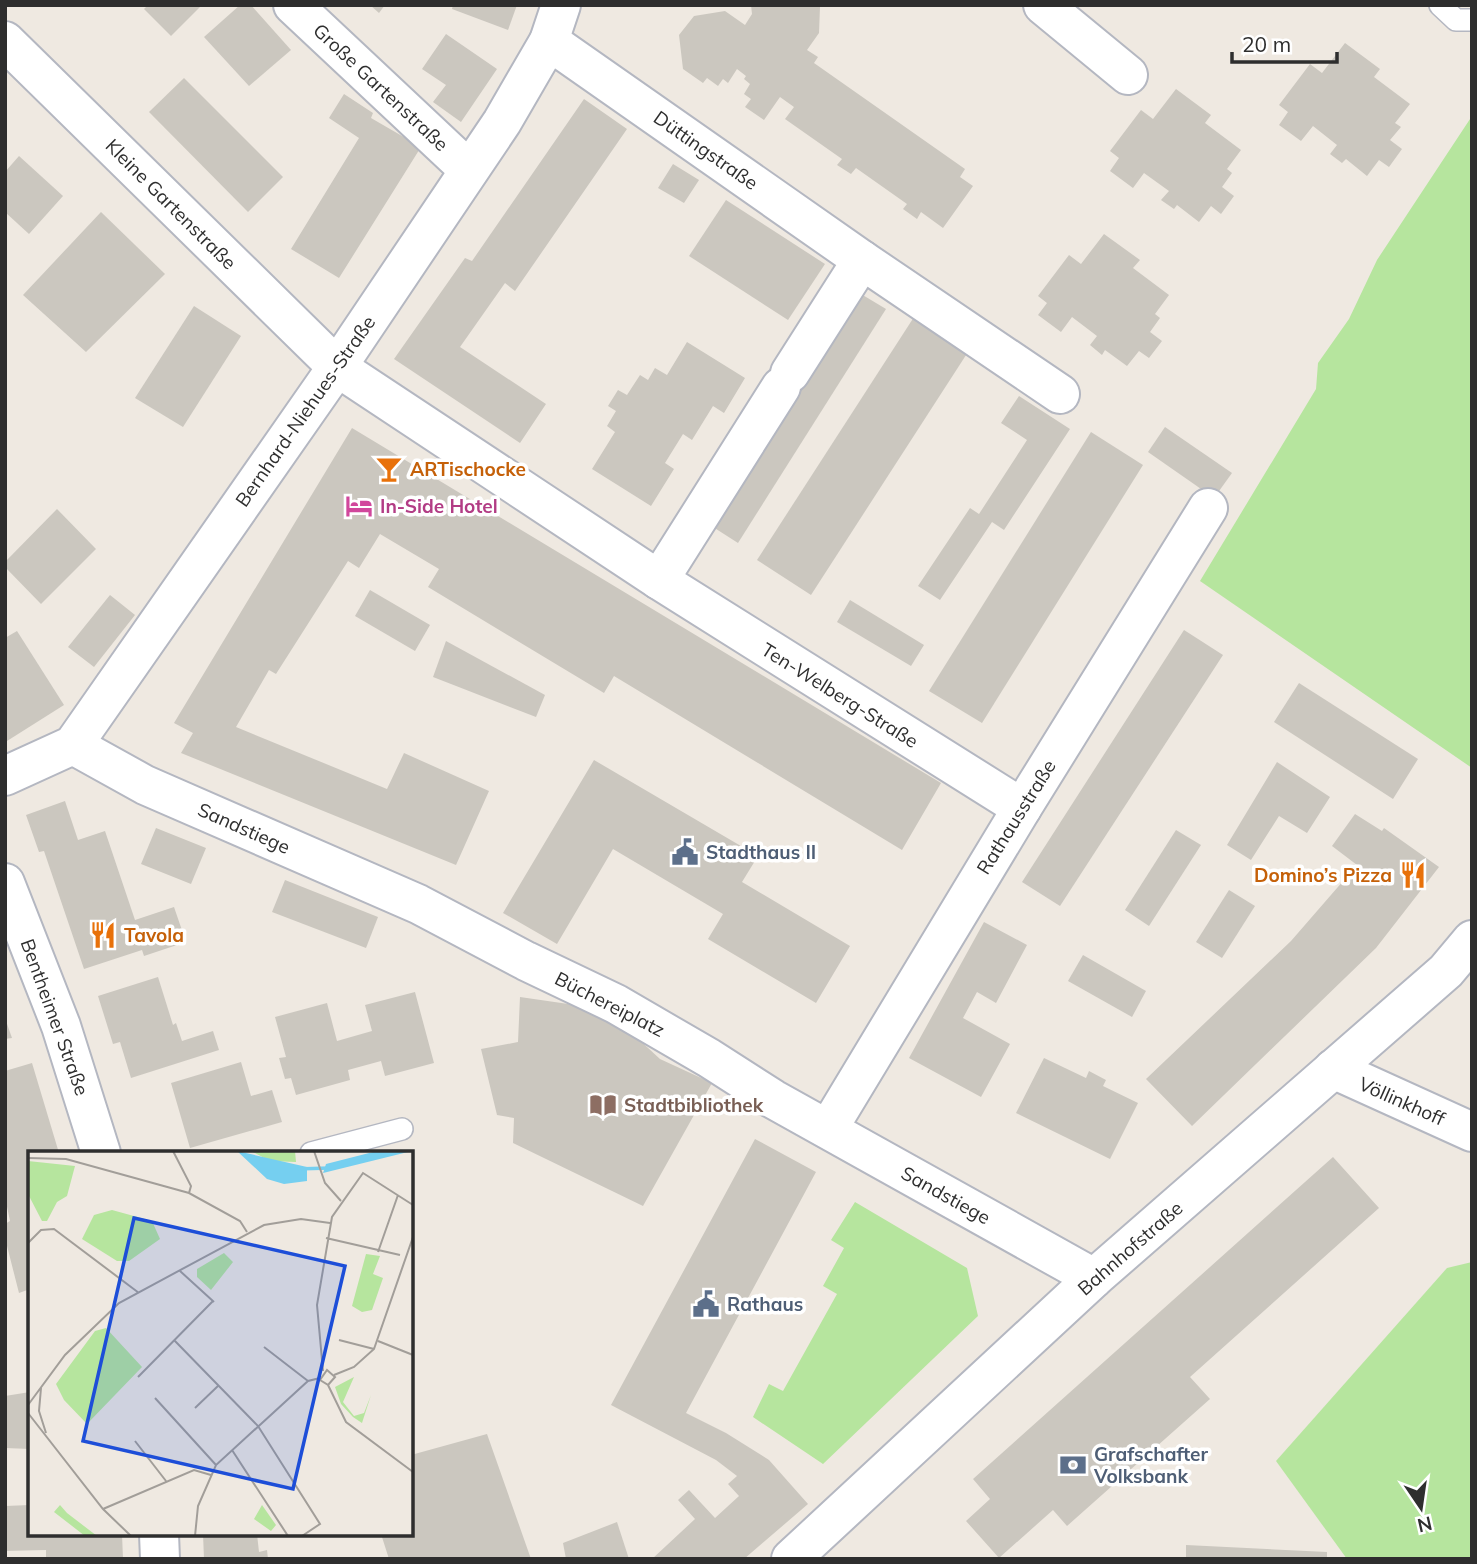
<svg xmlns="http://www.w3.org/2000/svg" width="1477" height="1564" font-family="Mulish,sans-serif">
  <style>
    .green { fill: #b6e59e }
    .building { fill: #cbc7bf }
    .lines { fill: none; stroke-linecap: round; stroke-linejoin: round }
    .lane-casing { stroke: #b4b7c1; stroke-width: 24 }
    .street-casing { stroke: #b4b7c1; stroke-width: 42 }
    .secondary-casing { stroke: #b4b7c1; stroke-width: 42 }
    .lane { stroke: #fff; stroke-width: 21 }
    .street { stroke: #fff; stroke-width: 38 }
    .secondary { stroke: #fff; stroke-width: 38 }
    .labels { text-anchor: middle; dominant-baseline: central; stroke-width: 7; stroke-linejoin: round; paint-order: stroke }
    .street-label { font-size: 19px; fill: #2e2e2e; stroke: #fff }
    .food-label { font-size: 19px; font-weight: bold; fill: #c56008; stroke: #fff; text-anchor: start }
    .hotel-label { font-size: 19px; font-weight: bold; fill: #b23c85; stroke: #fff; text-anchor: start }
    .service-label { font-size: 19px; font-weight: bold; fill: #4e5e75; stroke: #fff; text-anchor: start }
    .education-label { font-size: 19px; font-weight: bold; fill: #785e54; stroke: #fff; text-anchor: start }
    .inset-river { fill: none; stroke: #75cff0; stroke-width: 3.5 }
    .inset-road { fill: none; stroke: #a29e99; stroke-width: 2 }
    .view { fill: #1d4ed8; fill-opacity: 0.15; stroke: #1d4ed8; stroke-width: 3.5 }
    .inset-edge { fill: none; stroke: #2e2e2e; stroke-width: 3.5 }
  </style>
  <rect width="100%" height="100%" fill="#efe9e1"/>
  <g class="green">
    <polygon points="1472,116 1472,768 1200,581 1316,389 1318,363 1349,319 1377,260"/>
    <polygon points="855,1202 967,1268 978,1316 823,1464 753,1417 769,1384 783,1391 837,1294 823,1286 844,1248 831,1240"/>
    <polygon points="1472,1262 1472,1559 1347,1559 1276,1461 1447,1268"/>
  </g>
  <g class="building">
    <polygon points="148,5 202,5 171,36 144,9"/>
    <polygon points="240,5 251,5 291,50 249,86 204,37"/>
    <polygon points="370,5 385,5 379,13"/>
    <polygon points="453,5 517,5 508,30 452,9"/>
    <polygon points="751,5 820,7 819,33 807,50 818,57 814,63 965,169 960,177 973,186 943,228 921,212 917,219 903,209 907,204 856,168 851,174 837,165 842,159 785,119 794,107 780,97 764,120 745,107 751,99 744,94 750,84 744,79 746,76 737,69 728,83 723,79 718,86 707,78 703,83 683,69 679,35 694,16 725,11 745,25 752,14"/>
    <polygon points="446,34 497,69 461,122 433,102 446,85 422,69"/>
    <polygon points="1345,43 1380,69 1374,77 1410,104 1395,123 1401,127 1390,140 1402,149 1389,167 1379,160 1367,176 1346,159 1342,163 1330,154 1337,145 1313,126 1301,141 1279,125 1288,112 1279,105 1310,64 1322,73"/>
    <polygon points="184,78 283,177 248,212 149,112"/>
    <polygon points="1176,89 1211,115 1205,123 1241,150 1227,169 1232,173 1222,187 1234,196 1221,214 1211,206 1199,222 1177,205 1174,209 1161,200 1169,191 1144,173 1133,188 1110,171 1119,158 1110,151 1141,110 1153,119"/>
    <polygon points="344,94 373,113 371,118 421,147 339,278 291,249 359,138 329,118"/>
    <polygon points="584,99 627,129 515,291 505,283 460,347 546,404 520,443 394,359 465,258 472,261"/>
    <polygon points="19,156 63,196 29,234 5,212 5,172"/>
    <polygon points="673,164 699,180 684,203 658,188"/>
    <polygon points="726,200 825,264 788,320 689,256"/>
    <polygon points="101,212 165,274 86,352 23,295"/>
    <polygon points="1104,234 1140,260 1133,268 1169,295 1155,314 1160,318 1150,332 1162,341 1149,358 1139,351 1127,366 1105,350 1102,355 1090,345 1097,336 1072,317 1061,332 1038,315 1047,303 1038,296 1069,255 1081,264"/>
    <polygon points="861,294 886,309 738,543 713,527"/>
    <polygon points="194,306 241,336 183,427 135,398"/>
    <polygon points="914,317 968,352 811,595 757,560"/>
    <polygon points="687,342 745,378 724,413 713,406 692,440 683,434 665,463 674,469 651,506 592,469 615,432 607,426 616,411 608,406 618,390 627,395 640,375 648,380 655,368 667,375"/>
    <polygon points="1019,396 1070,429 1004,530 992,522 940,600 918,586 970,508 979,514 1027,440 1001,423"/>
    <polygon points="1165,427 1232,473 1214,498 1148,452"/>
    <polygon points="352,428 941,783 902,850 614,676 604,693 428,587 439,569 380,534 359,568 348,561 276,674 269,670 236,727 387,789 404,753 489,791 456,865 181,753 193,733 174,723"/>
    <polygon points="1091,432 1143,465 982,723 929,691"/>
    <polygon points="57,509 96,549 41,604 5,567 5,562"/>
    <polygon points="370,590 430,625 415,651 355,616"/>
    <polygon points="110,595 135,615 94,667 68,647"/>
    <polygon points="850,600 924,645 911,666 837,622"/>
    <polygon points="1184,630 1223,655 1060,906 1022,882"/>
    <polygon points="17,631 64,705 7,741 5,638"/>
    <polygon points="446,641 545,695 536,717 433,677"/>
    <polygon points="1299,683 1418,759 1393,799 1274,722"/>
    <polygon points="594,760 758,856 742,882 850,946 816,1003 708,939 723,914 613,849 557,944 503,913"/>
    <polygon points="1277,762 1330,797 1307,833 1279,816 1251,860 1227,845"/>
    <polygon points="65,801 78,840 105,831 135,920 174,907 186,942 144,956 142,950 84,969 44,851 39,852 26,815"/>
    <polygon points="1355,814 1382,831 1384,828 1439,867 1376,948 1192,1126 1146,1079 1291,941 1357,865 1332,846"/>
    <polygon points="156,828 206,848 191,884 141,864"/>
    <polygon points="1176,830 1201,845 1149,926 1125,910"/>
    <polygon points="285,880 378,917 366,948 272,912"/>
    <polygon points="1229,890 1255,906 1222,958 1196,942"/>
    <polygon points="984,922 1027,945 996,1003 977,992 963,1018 1010,1044 981,1097 909,1058"/>
    <polygon points="1083,955 1146,991 1132,1017 1068,981"/>
    <polygon points="158,977 173,1025 176,1023 182,1041 213,1031 219,1050 131,1078 120,1042 113,1044 98,996"/>
    <polygon points="415,992 434,1063 385,1076 381,1061 348,1070 350,1080 296,1095 291,1078 285,1079 279,1058 286,1057 275,1017 327,1003 337,1041 372,1031 365,1005"/>
    <polygon points="520,997 582,1006 634,1035 660,1059 712,1083 643,1206 513,1143 514,1118 497,1115 481,1049 518,1042"/>
    <polygon points="5,1021 6,1021 12,1038 5,1039"/>
    <polygon points="1044,1058 1086,1078 1089,1071 1106,1080 1103,1086 1138,1103 1110,1159 1016,1113"/>
    <polygon points="241,1062 251,1096 272,1090 282,1122 190,1148 171,1083"/>
    <polygon points="32,1063 59,1153 30,1153 30,1289 19,1293 5,1238 5,1224 10,1221 5,1197 5,1071"/>
    <polygon points="755,1139 816,1172 686,1413 726,1433 769,1460 808,1504 744,1559 652,1559 695,1519 678,1500 689,1490 715,1518 739,1496 728,1484 737,1476 716,1460 611,1405"/>
    <polygon points="1333,1157 1379,1208 1190,1377 1210,1399 1067,1526 1053,1510 999,1558 966,1521 990,1499 973,1479"/>
    <polygon points="30,1392 30,1449 5,1448 5,1396"/>
    <polygon points="487,1434 531,1559 389,1559 381,1534 411,1534 411,1455"/>
    <polygon points="30,1505 30,1534 122,1534 123,1559 46,1559 46,1550 5,1551 5,1506"/>
    <polygon points="617,1522 629,1559 566,1559 563,1543"/>
    <polygon points="203,1534 257,1534 259,1552 267,1550 268,1559 204,1559"/>
    <polygon points="1186,1545 1327,1552 1327,1559 1186,1559"/>
  </g>
  <g class="lines">
    <defs>
      <g id="lane">
        <polyline points="1440,5 1456,20 1472,20"/>
        <polyline points="311,1153 402,1129"/>
      </g>
      <g id="street">
        <polyline points="293,5 469,170"/>
        <polyline points="1043,5 1128,75"/>
        <polyline points="5,41 337,367 659,580 1022,808"/>
        <polyline points="549,41 862,260 1060,394"/>
        <polyline points="790,373 862,260"/>
        <polyline points="659,580 781,387"/>
        <polyline points="73,745 145,785 418,904 526,961 616,1004 709,1058 773,1099 1094,1278"/>
        <polyline points="5,776 73,745 337,367 502,122 549,41 561,5"/>
        <polyline points="1333,1069 1472,1132"/>
        <polyline points="828,1129 1022,808 1208,508"/>
      </g>
      <g id="secondary">
        <polyline points="5,883 61,1026 101,1153"/>
        <polyline points="159,1534 160,1559"/>
        <polyline points="791,1559 1094,1278 1446,971 1472,940"/>
      </g>
    </defs>
    <use href="#lane" class="lane-casing"/>
    <use href="#street" class="street-casing"/>
    <use href="#secondary" class="secondary-casing"/>
    <use href="#lane" class="lane"/>
    <use href="#street" class="street"/>
    <use href="#secondary" class="secondary"/>
  </g>
  <defs>
    <symbol id="bar-bare" viewBox="-9 -9 18 18"><path d="M-6-5H6L.8 .8V4.5H3.5V6h-7V4.5H-.8V.8Z" fill="#e8710a" stroke="#fff" stroke-width="2.5" paint-order="stroke"/></symbol>
    <symbol id="hotel-bare" viewBox="-9 -9 18 18"><path d="M-6-4.5h1.5V1H6V5H4.5V3h-9V5H-6ZM-4 0a1.8 1.8 0 1 1 3.6 0ZM.5 0V-2.5h3Q6-2.5 6 0Z" fill="#d1479c" stroke="#fff" stroke-width="2.5" paint-order="stroke"/></symbol>
    <symbol id="civic-bare" viewBox="-9 -9 18 18"><path d="M-.6-6.5H3V-4.5H.6V-3L4-1V1h2V6H-6V1h2V-1L-.6-3ZM-1.2 2.5V6h2.4V2.5Z" fill="#5c6f8a" stroke="#fff" stroke-width="2.5" paint-order="stroke"/></symbol>
    <symbol id="restaurant-bare" viewBox="-9 -9 18 18"><path d="M-5-6h1v4h1v-4h1v4h1v-4h1v5L-1.5 .5V6h-2V.5L-5-1ZM5-6V6H3V1.5H1.5Q1.5-4 5-6Z" fill="#e8710a" stroke="#fff" stroke-width="2.5" paint-order="stroke"/></symbol>
    <symbol id="library-bare" viewBox="-9 -9 18 18"><path d="M-6-4Q-3-5.5-.7-3.5V5Q-3 3-6 4ZM6-4Q3-5.5 .7-3.5V5Q3 3 6 4Z" fill="#8d6e63" stroke="#fff" stroke-width="2.5" paint-order="stroke"/></symbol>
    <symbol id="bank-bare" viewBox="-9 -9 18 18"><path d="M-6-4H6V4H-6ZM0-2.3a2.3 2.3 0 1 0 0 4.6a2.3 2.3 0 1 0 0-4.6Z" fill="#5c6f8a" stroke="#fff" stroke-width="2.5" paint-order="stroke"/></symbol>
  </defs>
  <g fill-rule="evenodd">
    <use href="#bar-bare" x="370" y="450" width="38" height="38"/>
    <use href="#hotel-bare" x="340" y="487" width="38" height="38"/>
    <use href="#civic-bare" x="666" y="833" width="38" height="38"/>
    <use href="#restaurant-bare" x="1394" y="856" width="38" height="38"/>
    <use href="#restaurant-bare" x="84" y="916" width="38" height="38"/>
    <use href="#library-bare" x="584" y="1086" width="38" height="38"/>
    <use href="#civic-bare" x="687" y="1285" width="38" height="38"/>
    <use href="#bank-bare" x="1054" y="1446" width="38" height="38"/>
  </g>
  <g class="labels">
    <g class="street-label">
      <text transform="translate(381 87) rotate(43)">Große Gartenstraße</text>
      <text transform="translate(706 150) rotate(35)">Düttingstraße</text>
      <text transform="translate(171 204) rotate(45)">Kleine Gartenstraße</text>
      <text transform="translate(305 411) rotate(-55)">Bernhard-Niehues-Straße</text>
      <text transform="translate(840 695) rotate(32)">Ten-Welberg-Straße</text>
      <text transform="translate(1016 817) rotate(-58)">Rathausstraße</text>
      <text transform="translate(244 828) rotate(24)">Sandstiege</text>
      <text transform="translate(610 1004) rotate(27)">Büchereiplatz</text>
      <text transform="translate(55 1017) rotate(70)">Bentheimer Straße</text>
      <text transform="translate(1402 1101) rotate(24)">Völlinkhoff</text>
      <text transform="translate(946 1195) rotate(29)">Sandstiege</text>
      <text transform="translate(1130 1248) rotate(-41)">Bahnhofstraße</text>
    </g>
    <g class="food-label">
      <text x="410" y="469">ARTischocke</text>
      <text x="1392" y="875" text-anchor="end">Domino’s Pizza</text>
      <text x="124" y="935">Tavola</text>
    </g>
    <g class="hotel-label">
      <text x="380" y="506">In-Side Hotel</text>
    </g>
    <g class="service-label">
      <text x="706" y="852">Stadthaus II</text>
      <text x="727" y="1304">Rathaus</text>
      <text x="1094" y="1454">Grafschafter<tspan x="1094" dy="22">Volksbank</tspan></text>
    </g>
    <g class="education-label">
      <text x="624" y="1105">Stadtbibliothek</text>
    </g>
  </g>
  <g transform="translate(28 1151)">
    <rect width="385" height="385" fill="#efe9e1"/>
    <path d="M223 0H267L268 11 242 10ZM0 10 47 15 39 45 29 51 19 70H14L0 43ZM84 59 124 70 132 88 101 110H89L54 88 66 64ZM196 102 205 111 183 139 169 126V118ZM338 103 352 105 345 123 355 127 344 159 334 161 324 155ZM78 177 114 216 59 273 36 249 28 233 67 180ZM326 226 315 251 326 265 336 262 343 244 334 272 325 266 313 253 307 236ZM32 354 39 362 69 385H57L26 361ZM234 354 248 374 243 380 226 368Z" fill="#b6e59e"/>
    <path d="M209 0 279 16V30L256 33 239 28ZM349 0H384L295 22 298 13Z" fill="#75cff0"/>
    <path class="inset-river" d="M268 18 302 17"/>
    <path class="inset-road" d="M145 0 163 35 161 42M286 0 297 32 313 50M0 7 38 8 161 42 212 70 219 81M298 87 372 104M0 92 13 79 26 78 111 142M350 101 370 44M152 120 186 151M146 189 230 275 292 373 274 385M311 189 346 198M350 190 385 204M236 196 280 230M295 220 289 154 304 66 335 22 385 54M306 224 326 216 346 198 385 86M110 226 185 150M300 234 307 226 299 219 292 229 300 234 318 271 385 321M13 237 11 260 18 282M127 247 188 314M0 254 37 204 91 152 236 74 273 68 302 72M167 257 191 234M0 262 75 358 103 385M107 290 138 330M204 299 260 385M75 358 166 319 183 324M167 385 170 355 188 314 280 230 292 227"/>
    <path class="view" d="M106 67 317 115 265 338 55 290Z"/>
    <rect width="385" height="385" class="inset-edge"/>
  </g>
  <rect width="1477" height="1564" fill="none" stroke="#2e2e2e" stroke-width="14"/>
  <g transform="translate(1421 1508) rotate(167)" stroke="#ffffff" stroke-width="5" paint-order="stroke">
  <path d="M0-5L12 26L0 18L-12 26Z" fill="#2e2e2e"/>
  <text y="-10" font-size="19" font-weight="bold" text-anchor="middle" fill="#2e2e2e">N</text>
  </g>
  <path d="M1232 52v10h105v-10" fill="none" stroke="#2e2e2e" stroke-width="3.5"/>
  <text x="1242" y="52" font-size="21" fill="#2e2e2e" stroke="#ffffff" stroke-width="5" paint-order="stroke">20 m</text>
</svg>
